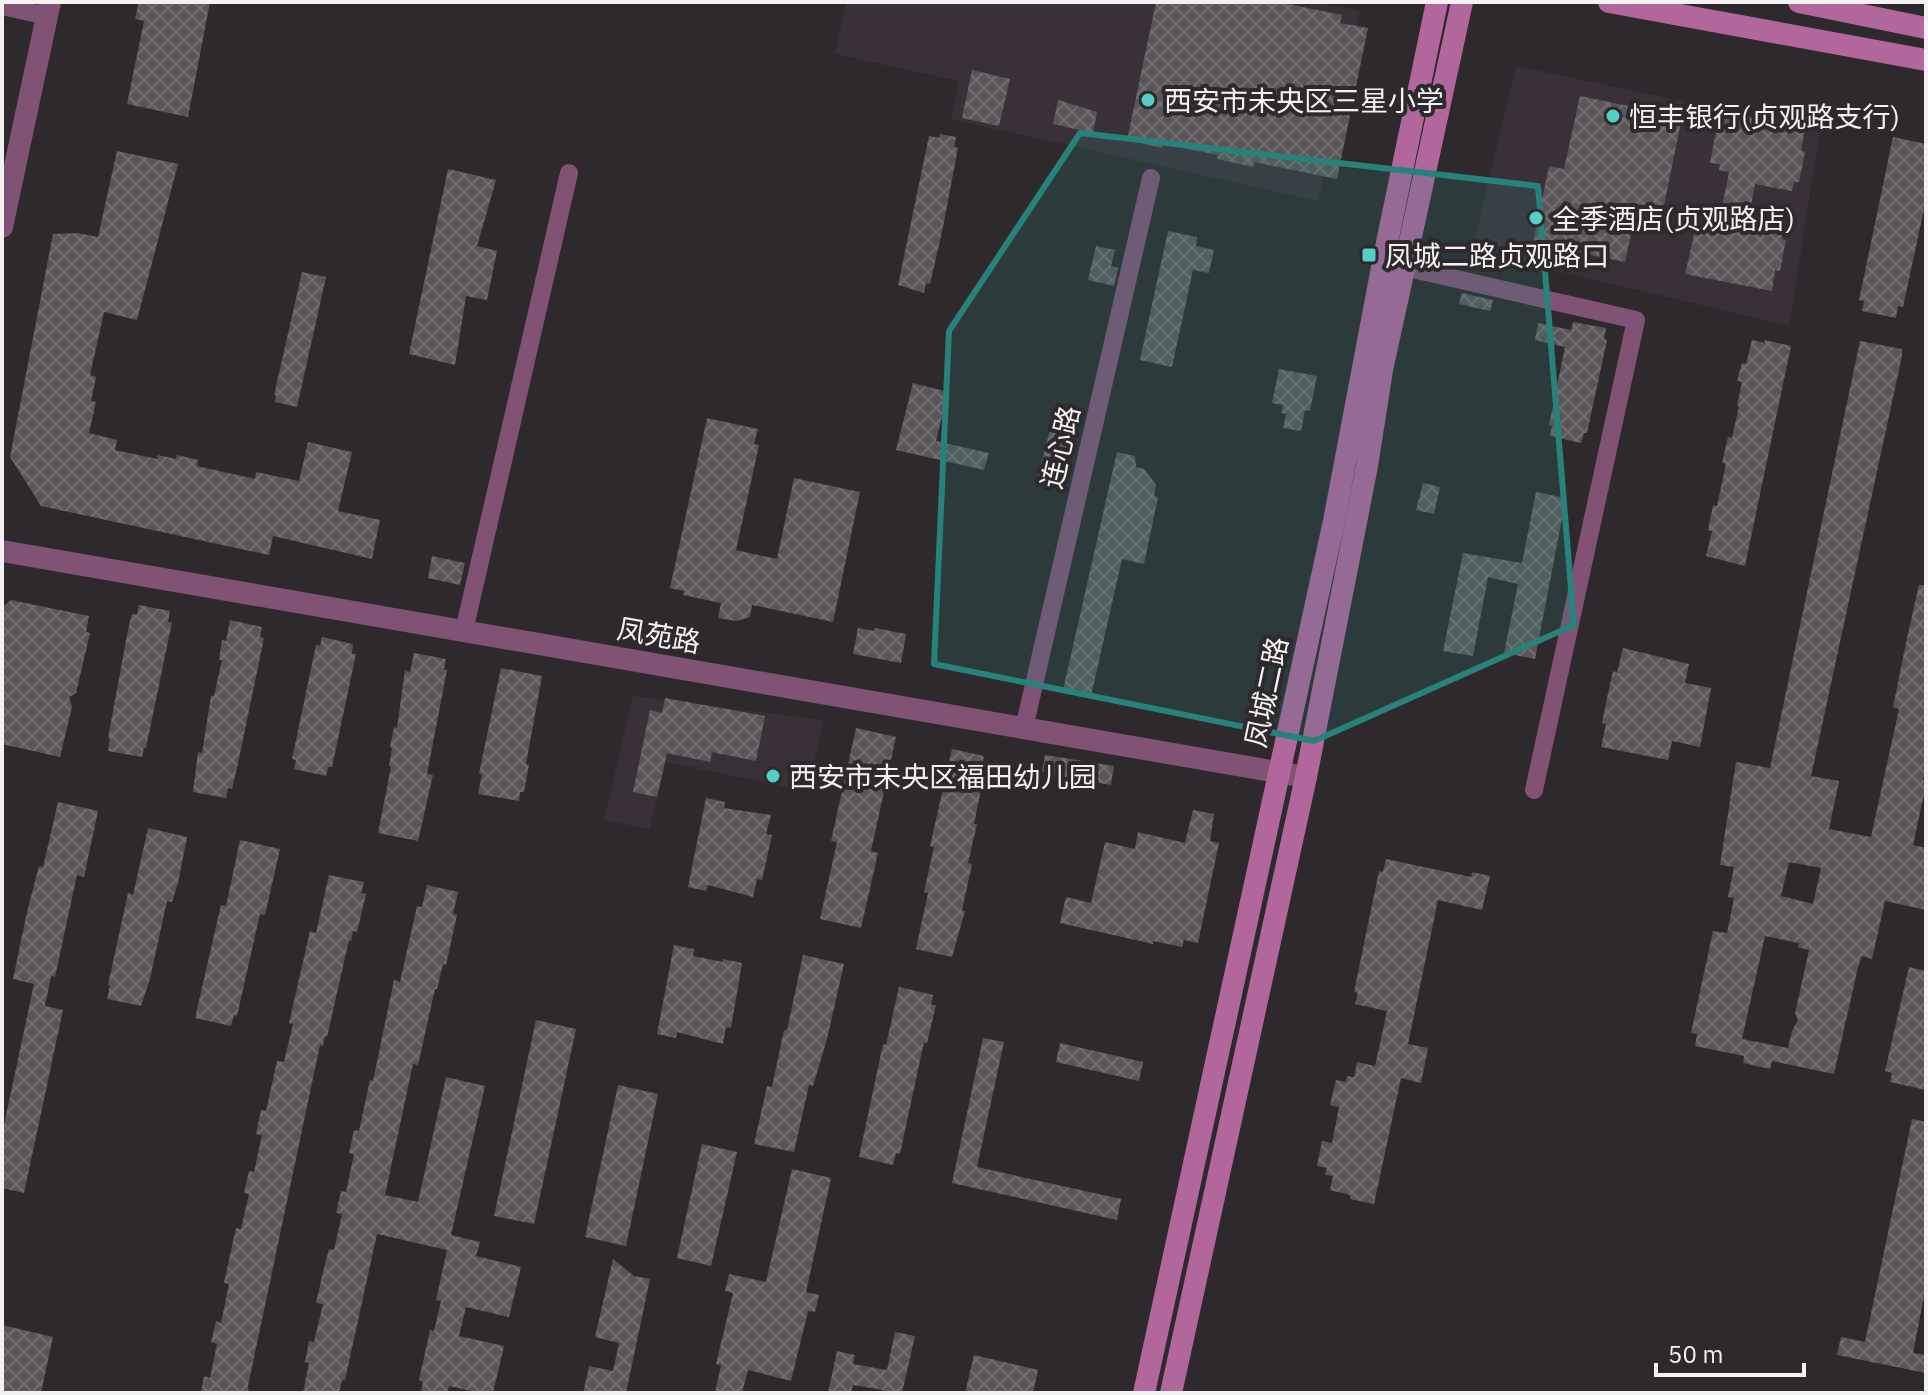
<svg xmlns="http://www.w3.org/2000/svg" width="1928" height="1395" font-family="'IBM Plex Sans','Noto Sans SC',sans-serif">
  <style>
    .built { fill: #3a3037 }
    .building { fill: url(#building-cross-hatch); fill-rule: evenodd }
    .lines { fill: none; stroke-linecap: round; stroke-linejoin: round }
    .minor { stroke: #815273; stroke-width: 18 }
    .tertiary { stroke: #815273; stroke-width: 22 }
    .secondary { stroke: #b1669c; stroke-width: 22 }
    .marked { fill: #26827b; fill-opacity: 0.2; stroke: #26827b; stroke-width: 6; stroke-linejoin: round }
    .poi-dot { fill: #55cec5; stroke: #2d292c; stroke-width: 3 }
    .labels { text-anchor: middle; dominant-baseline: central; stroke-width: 8; stroke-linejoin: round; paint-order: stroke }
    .poi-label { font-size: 28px; fill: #f4f1f3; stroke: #2d292c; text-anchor: start }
    .street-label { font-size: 28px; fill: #f4f1f3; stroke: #2d292c }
  </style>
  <defs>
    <pattern id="building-cross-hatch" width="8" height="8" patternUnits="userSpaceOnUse" patternTransform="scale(2)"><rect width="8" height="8" fill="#5a5558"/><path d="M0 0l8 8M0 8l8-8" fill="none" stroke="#726e70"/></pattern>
  </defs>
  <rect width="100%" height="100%" fill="#2d292c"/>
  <g class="built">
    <polygon points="846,2 1318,2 1360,11 1318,201 951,119 959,81 835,54"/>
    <polygon points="1516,66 1820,130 1789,326 1472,251"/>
    <polygon points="633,696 824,720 807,791 666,762 649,829 604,820"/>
  </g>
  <g class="building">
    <polygon points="139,2 210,2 188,117 127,104 144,21 135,19"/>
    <polygon points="1156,2 1278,2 1342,15 1340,23 1368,28 1337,179 1254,162 1253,167 1217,159 1218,155 1163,144 1162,148 1127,140"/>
    <polygon points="972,70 1010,79 999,126 962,118"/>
    <polygon points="1580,96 1682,117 1661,220 1635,215 1625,262 1533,243 1549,166 1564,169"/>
    <polygon points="1058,100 1097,112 1093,133 1053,124"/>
    <polygon points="1720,111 1805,129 1801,151 1805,152 1799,182 1794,182 1792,191 1755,184 1748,222 1784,228 1782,239 1786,240 1780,271 1775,270 1772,291 1685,274 1697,223 1707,225 1708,220 1719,222 1729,172 1719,170 1720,164 1710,163"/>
    <polygon points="940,134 956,137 954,147 958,148 942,232 930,284 926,283 924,293 898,285 929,136 939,138"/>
    <polygon points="1893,137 1926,144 1926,200 1903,307 1898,306 1896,318 1862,311 1864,301 1859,300"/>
    <polygon points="117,151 178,164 137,320 104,312 90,375 96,377 91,401 96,402 89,433 117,440 115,450 157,459 158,455 176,459 177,455 198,460 197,466 255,479 256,472 299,481 308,442 352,452 338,511 380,520 372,559 273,536 269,555 41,506 10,457 53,234 78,233 98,237"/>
    <polygon points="448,169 496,180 477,246 497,251 487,300 466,296 455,365 409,354"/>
    <polygon points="1168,231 1197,237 1196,246 1214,250 1209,273 1193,270 1172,367 1140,360"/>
    <polygon points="1096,246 1115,250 1111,266 1118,268 1114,286 1088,280"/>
    <polygon points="302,272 326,277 297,407 275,402 276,395 274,395"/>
    <polygon points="1462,293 1493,300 1490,311 1459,304"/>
    <polygon points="1573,322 1606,328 1604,339 1607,340 1587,433 1584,433 1581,443 1550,436 1552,426 1549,425 1565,347 1535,340 1538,323 1571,330"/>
    <polygon points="1752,340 1765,343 1765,340 1791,346 1745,566 1706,556 1712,531 1708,530 1713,505 1717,506 1726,464 1722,463 1728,437 1732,438 1739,406 1737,405 1742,382 1737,381 1742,363 1746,364"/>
    <path d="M1860 341 1902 349V356L1811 776 1839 781 1829 829 1871 837 1899 709 1893 707 1907 638 1919 585H1926V767L1923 780 1926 781V785L1913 845 1926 848V910L1885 901 1872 959 1862 956 1858 967 1834 1074 1772 1061 1770 1069 1743 1063 1744 1056 1695 1046 1697 1034 1691 1033 1713 931 1727 933 1734 898 1728 897 1734 867 1720 865 1736 762 1770 768ZM1789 862 1821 868 1813 904 1781 896ZM1765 936 1799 943 1798 947 1809 950 1795 1014 1798 1020 1792 1031 1788 1048 1742 1039Z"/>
    <polygon points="1279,369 1317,376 1310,411 1305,410 1301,431 1283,428 1286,414 1281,413 1283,405 1272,403"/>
    <polygon points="913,383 948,392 936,441 989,453 984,470 896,450"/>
    <polygon points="1054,414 1079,420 1064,482 1038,476"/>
    <polygon points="707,418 758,429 754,444 759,445 736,550 777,559 794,478 860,492 833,622 752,605 750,617 736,621 718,618 721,603 683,595 684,591 670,588"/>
    <polygon points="1117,452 1135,456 1136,467 1144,469 1156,485 1154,496 1158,497 1144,564 1122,559 1091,696 1063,690"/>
    <polygon points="1423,483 1440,487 1434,514 1416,510"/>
    <polygon points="1536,492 1566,498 1535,659 1504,653 1518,584 1488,577 1473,656 1443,651 1463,553 1522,563"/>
    <polygon points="432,556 465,563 460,585 428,578"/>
    <polygon points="11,600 89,616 86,632 90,633 76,693 69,697 72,707 60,757 2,744 2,607"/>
    <polygon points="139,605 170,611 168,622 172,622 146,748 144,748 142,757 108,751 110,738 108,738 128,630 132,614 137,615"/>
    <polygon points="230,620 262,627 260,637 264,638 237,768 232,789 228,788 226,798 193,792 198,752 202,753 211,696 214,696 222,660 219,660 222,640 226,641"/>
    <polygon points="858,628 874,631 875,628 906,634 901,663 853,654"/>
    <polygon points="322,637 353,644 352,654 356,654 332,767 328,767 326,776 294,769 296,760 292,759 316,645 320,646"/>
    <polygon points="1623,648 1689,664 1685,683 1711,688 1700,747 1672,741 1668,760 1601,747 1606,724 1602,723 1607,698 1613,671 1617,673"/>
    <polygon points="414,653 446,659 444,670 447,670 427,774 433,775 418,841 378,833 391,767 389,766 392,748 390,747 394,727 397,728 405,670 410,672"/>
    <polygon points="501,668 542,676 526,764 529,765 524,792 520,792 519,801 478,794 482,774 479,774"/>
    <polygon points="665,698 765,716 756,761 712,752 710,762 667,753 657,797 633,792 650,710 662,713"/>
    <polygon points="856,728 896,737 871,851 878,853 861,928 820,919 837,842 831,841"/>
    <polygon points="952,749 984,756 979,779 983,780 974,824 977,824 968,863 972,864 962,911 965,911 952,957 916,949 928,893 924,892 934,847 930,846"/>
    <polygon points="1045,755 1114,766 1111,785 1051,775 1051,773 1042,771"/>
    <polygon points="706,798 725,802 724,808 771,815 766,834 772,835 762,880 757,879 753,897 708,885 706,891 688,887"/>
    <polygon points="58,802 98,811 84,877 77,875 55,977 51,976 45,1006 63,1010 24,1193 2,1188 2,1134 34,984 13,979 27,912 39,866 43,867"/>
    <polygon points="1193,810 1214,814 1210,841 1219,843 1198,943 1184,940 1182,947 1153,941 1153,944 1060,923 1066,897 1091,903 1105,842 1135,849 1138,832 1185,843"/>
    <polygon points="148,828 187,837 178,883 172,902 167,901 150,979 141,1006 107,999 110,985 108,985 128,893 133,895"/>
    <polygon points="240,840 280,849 265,915 260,914 237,1016 234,1015 231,1026 195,1018 221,905 226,906"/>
    <polygon points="1386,859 1471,877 1472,872 1490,876 1482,910 1438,900 1408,1044 1428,1048 1421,1083 1401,1078 1374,1204 1350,1199 1350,1195 1330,1190 1333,1176 1325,1175 1327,1168 1317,1166 1322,1141 1332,1143 1339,1107 1330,1105 1336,1080 1346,1082 1347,1076 1354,1077 1357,1062 1375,1066 1387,1011 1355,1004 1358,993 1354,992 1379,871 1383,872"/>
    <polygon points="329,875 364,882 361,893 366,894 357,932 353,931 351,941 349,940 327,1037 325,1036 323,1046 320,1045 248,1386 249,1393 201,1393 204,1376 210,1378 217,1344 211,1342 216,1321 221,1323 229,1284 224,1283 233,1241 236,1228 241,1229 249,1194 244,1193 249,1171 254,1172 262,1135 256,1134 261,1110 266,1111 277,1061 284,1062 293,1024 289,1023 310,931 316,933"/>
    <polygon points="427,885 458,892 453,914 457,915 446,965 443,964 437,989 435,989 418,1065 413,1064 385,1195 418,1202 446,1077 485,1086 451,1235 480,1242 476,1256 521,1267 509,1317 466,1307 459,1336 504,1346 493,1393 480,1393 449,1386 447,1393 421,1393 423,1382 419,1380 430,1330 434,1331 441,1301 436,1300 447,1250 377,1234 345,1380 342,1380 339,1393 303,1393 309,1363 305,1362 309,1341 314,1342 323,1304 316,1303 323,1272 329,1249 334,1250 342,1214 336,1213 341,1191 346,1192 354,1154 349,1153 354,1130 359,1131 370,1080 373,1081 394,980 400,982 417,906 422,907"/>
    <polygon points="674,945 694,949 693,956 723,962 723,959 742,963 731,1028 726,1027 723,1044 677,1032 676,1038 657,1034"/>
    <polygon points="803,955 844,964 827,1039 813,1086 809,1085 794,1152 754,1144 767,1086 772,1087 784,1030 787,1030 789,1021"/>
    <polygon points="1909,967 1926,971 1926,1090 1890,1082 1892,1073 1885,1071"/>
    <polygon points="899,987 933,995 931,1005 936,1005 927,1043 924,1042 900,1154 896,1153 893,1165 859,1157 883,1044 886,1045"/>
    <polygon points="536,1020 576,1029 534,1224 494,1216"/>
    <polygon points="983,1038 1004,1042 977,1167 1121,1199 1117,1220 952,1183"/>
    <polygon points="1060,1043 1143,1062 1139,1081 1056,1062"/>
    <polygon points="618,1085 658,1094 626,1246 585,1237"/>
    <polygon points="1912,1119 1926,1122 1926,1286 1913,1353 1926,1355 1926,1373 1837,1355 1841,1337 1865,1342"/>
    <polygon points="702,1144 737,1152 711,1266 677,1258"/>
    <polygon points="792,1169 831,1178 806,1292 819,1295 815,1312 808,1311 791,1381 748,1370 742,1393 715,1393 721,1365 716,1364 733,1293 725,1291 729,1274 766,1282"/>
    <polygon points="613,1259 634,1276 650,1279 626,1393 583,1393 589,1366 613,1371 619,1343 595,1337"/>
    <polygon points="2,1325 53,1337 41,1393 2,1393"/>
    <polygon points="895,1332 915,1336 902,1393 882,1393 883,1390 853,1385 851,1393 828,1393 837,1351 855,1355 853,1364 887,1370"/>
    <polygon points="974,1355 1038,1370 1033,1393 965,1393"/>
  </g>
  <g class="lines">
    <g class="minor">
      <polyline points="2,6 47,16"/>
      <polyline points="1404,267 1636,320 1534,790"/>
      <polyline points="464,631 569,173"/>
      <polyline points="1024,728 1151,178"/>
    </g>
    <g class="tertiary">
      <polyline points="2,227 50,2"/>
      <polyline points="2,551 1306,777"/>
    </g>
    <g class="secondary">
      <polyline points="1609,2 1926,60"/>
      <polyline points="1799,2 1926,28"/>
      <polyline points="1144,1393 1334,521 1384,257 1437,2"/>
      <polyline points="1171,1393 1306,777 1367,466 1382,370 1462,2"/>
    </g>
  </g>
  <path class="marked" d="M1080 133 1538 186 1574 625 1314 741 934 664 949 331Z"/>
  <g class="poi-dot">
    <circle cx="1148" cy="100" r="8"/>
    <circle cx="1613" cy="116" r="8"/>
    <circle cx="1536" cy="218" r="8"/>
    <rect x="1361" y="247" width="16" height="16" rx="4"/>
    <circle cx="773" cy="776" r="8"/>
  </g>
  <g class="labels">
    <g class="poi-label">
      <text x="1164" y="100">西安市未央区三星小学</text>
      <text x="1629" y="116">恒丰银行(贞观路支行)</text>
      <text x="1552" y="218">全季酒店(贞观路店)</text>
      <text x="1385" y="255">凤城二路贞观路口</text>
      <text x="789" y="776">西安市未央区福田幼儿园</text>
    </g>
    <g class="street-label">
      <text transform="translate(1060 447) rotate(-77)">连心路</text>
      <text transform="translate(659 635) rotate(10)">凤苑路</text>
      <text transform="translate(1266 692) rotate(-78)">凤城二路</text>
    </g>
  </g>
  <rect width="1928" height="1395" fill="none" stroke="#f4f1f3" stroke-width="8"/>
  <path d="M1656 1363v12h148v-12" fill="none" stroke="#f4f1f3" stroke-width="4"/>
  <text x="1668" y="1363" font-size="24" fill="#f4f1f3" stroke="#2d292c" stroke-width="6" paint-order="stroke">50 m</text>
</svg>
